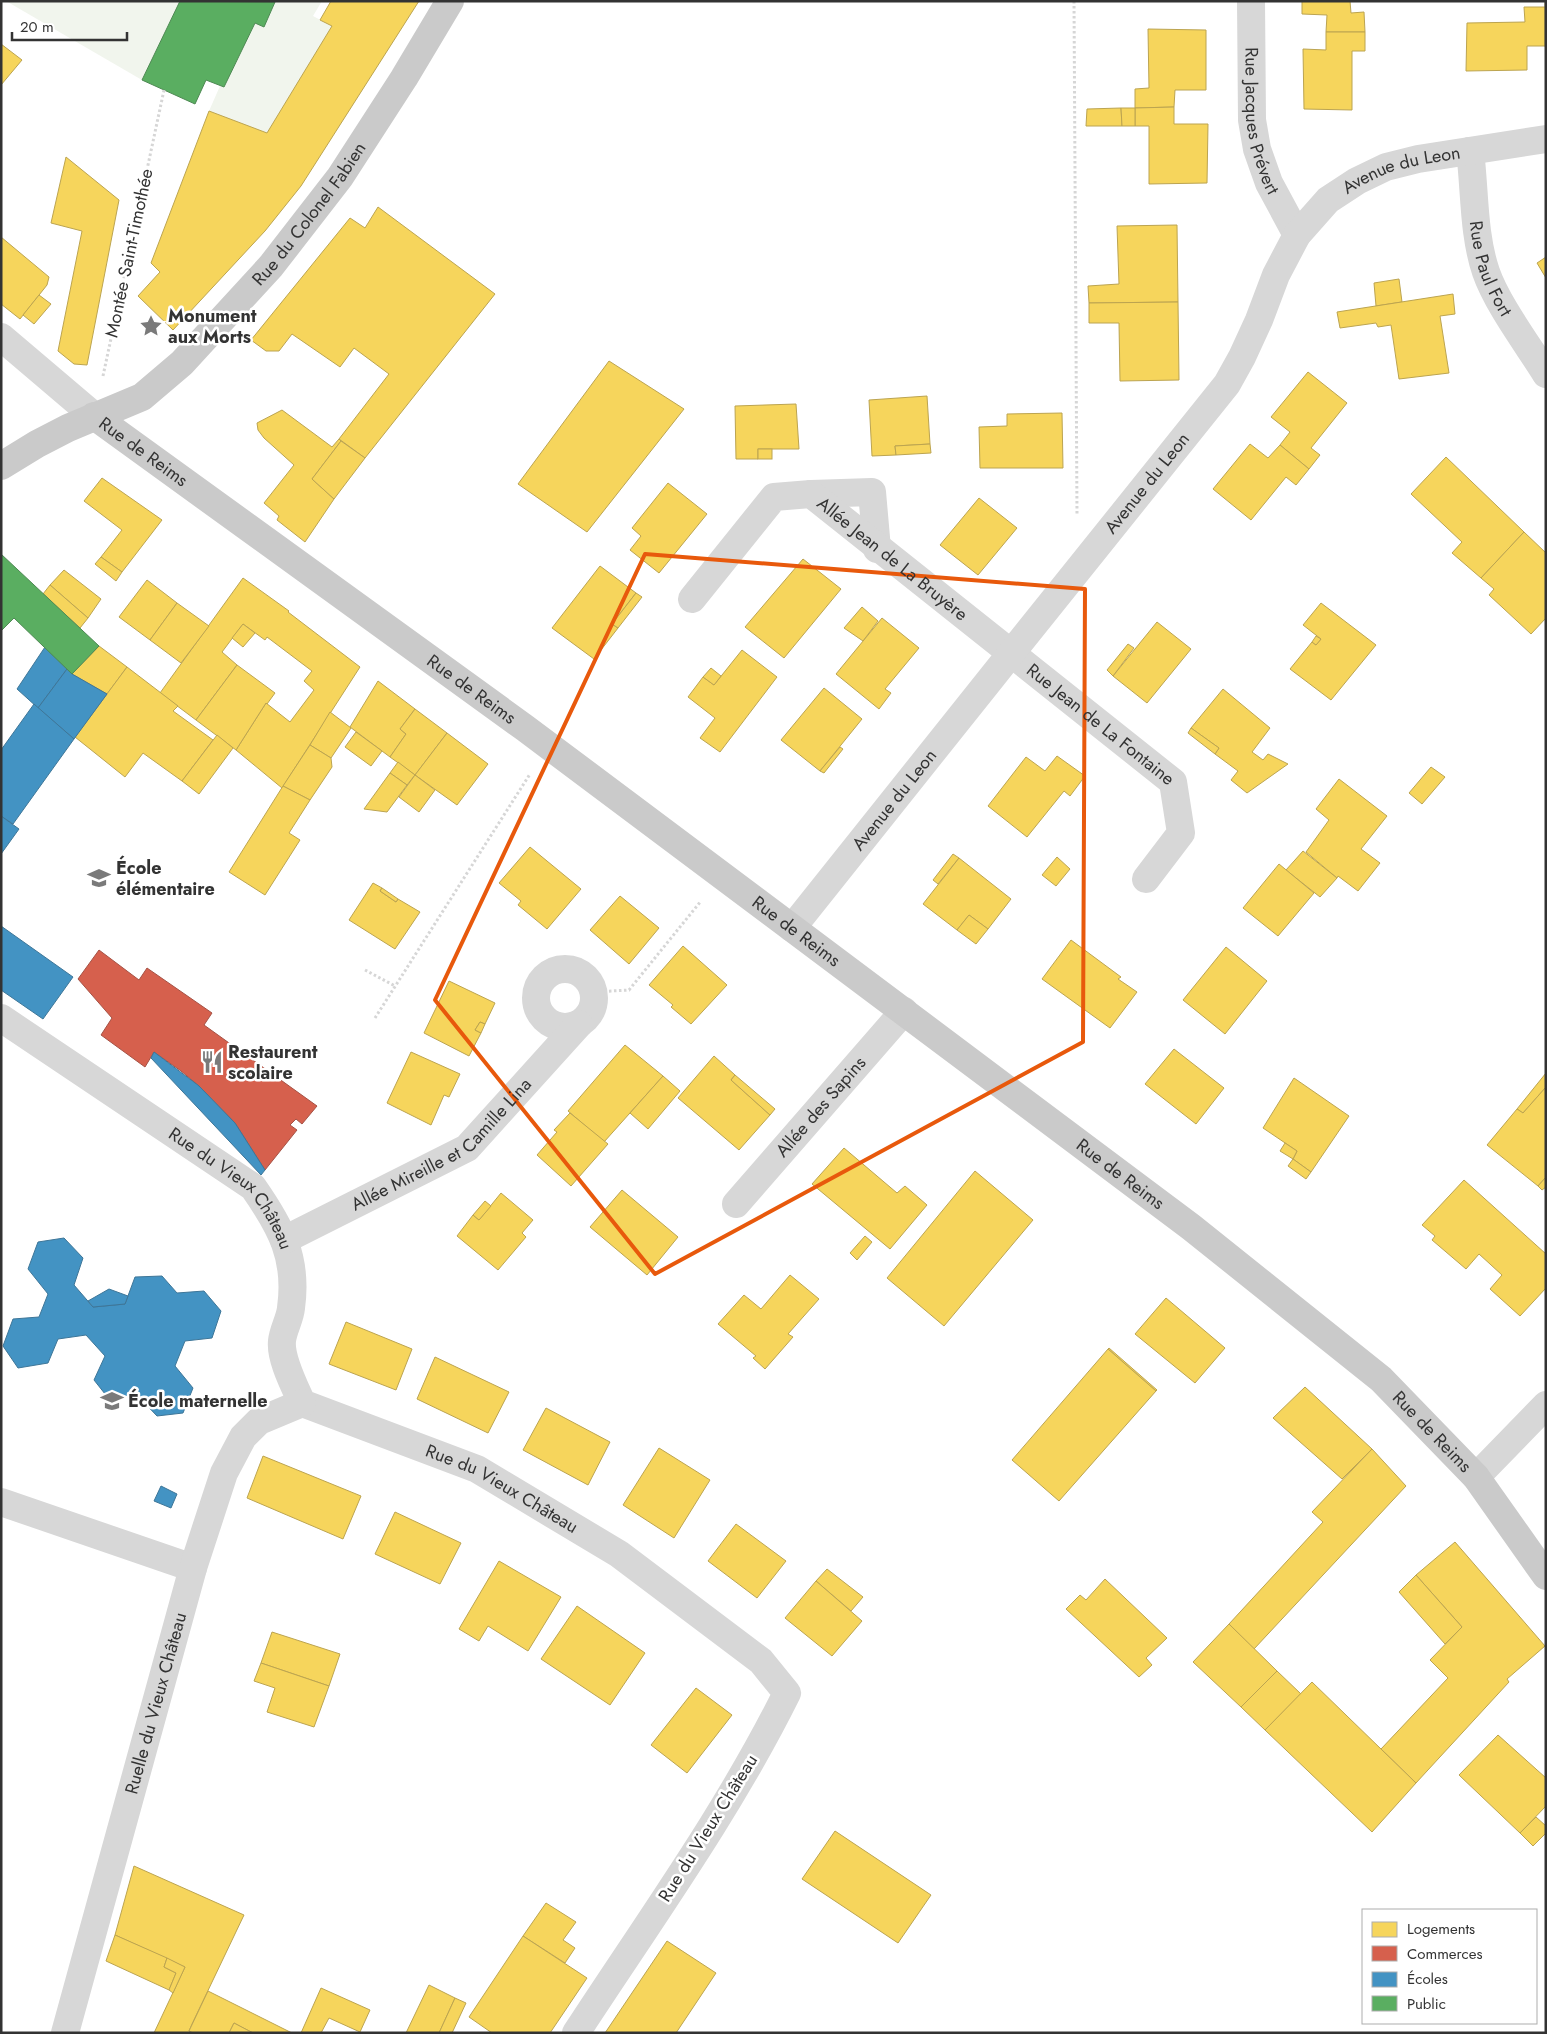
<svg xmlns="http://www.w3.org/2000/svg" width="1547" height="2034" font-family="Jost,sans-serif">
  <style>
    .green { fill: #f1f5ed }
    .homes { fill: #f6d55c; stroke: #bca450 }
    .shops { fill: #d6604d; stroke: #a55245 }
    .schools { fill: #4393c3; stroke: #3e7698 }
    .public { fill: #5aae61; stroke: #4e8953 }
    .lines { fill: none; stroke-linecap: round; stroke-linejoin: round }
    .path { stroke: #d6d6d6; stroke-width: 3; stroke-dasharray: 2.5 2.5; stroke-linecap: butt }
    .minor { stroke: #d7d7d7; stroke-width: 28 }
    .major { stroke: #cacaca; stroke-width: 28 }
    .marked { fill: none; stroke: #e8590c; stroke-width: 4; stroke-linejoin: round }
    .labels { text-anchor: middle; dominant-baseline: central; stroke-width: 5; stroke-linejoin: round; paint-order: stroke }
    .street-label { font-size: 18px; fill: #333; stroke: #fff }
    .poi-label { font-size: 18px; font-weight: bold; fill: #333; stroke: #fff; text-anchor: start }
  </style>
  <rect width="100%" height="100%" fill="#fff"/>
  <g class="green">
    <polygon points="6,1 180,1 142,80"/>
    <polygon points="274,1 322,1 313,16 332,26 267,133 209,111 220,86 224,87 255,23 264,27 275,2"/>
  </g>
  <g class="homes">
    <polygon points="331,1 419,1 301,186 265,231 173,330 138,296 160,272 151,263 209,111 267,133 332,26 320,20"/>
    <polygon points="1302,1 1350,1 1351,13 1364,12 1365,32 1326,32 1327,15 1302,14"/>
    <rect x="1545" y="1" width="1" height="45"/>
    <polygon points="1524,7 1545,7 1545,46 1527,46 1527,70 1466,71 1467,23 1525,22"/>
    <polygon points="1148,29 1206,30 1206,90 1175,90 1174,107 1135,108 1135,89 1149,88"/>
    <polygon points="1326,32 1365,32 1365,51 1352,51 1352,110 1304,109 1303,49 1326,50"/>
    <polygon points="1,44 22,60 1,85"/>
    <polygon points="1174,107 1174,124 1208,124 1207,183 1149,184 1149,126 1135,126 1135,108"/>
    <polygon points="1121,108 1122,126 1086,126 1087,109"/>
    <polygon points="1121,108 1135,108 1135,126 1122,126"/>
    <polygon points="66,157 119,200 87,365 74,364 58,351 82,231 51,223"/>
    <polygon points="378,207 495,294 365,458 339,439 389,374 354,348 340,367 292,334 279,351 266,351 251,340 350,218 365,228"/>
    <polygon points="1177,225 1178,302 1089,303 1088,286 1119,284 1117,226"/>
    <polygon points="1,237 49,277 47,285 20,319 1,304"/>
    <polygon points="1546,257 1546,278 1537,263"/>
    <polygon points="1399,279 1402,302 1376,306 1374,283"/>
    <polygon points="1453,294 1455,314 1440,316 1449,373 1399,379 1391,325 1378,327 1376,323 1340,328 1337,312"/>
    <polygon points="39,295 51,304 34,324 23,315"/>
    <polygon points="1178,302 1179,380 1120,381 1119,323 1089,323 1089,303"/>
    <polygon points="609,361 684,409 587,532 518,484"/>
    <polygon points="1308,372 1347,403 1311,448 1320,455 1309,469 1280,445 1290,432 1271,417"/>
    <polygon points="927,396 930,444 895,446 896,455 872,456 869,400"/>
    <polygon points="796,404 799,449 758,449 758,459 736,459 735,406"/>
    <polygon points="282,410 332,447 339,439 341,441 312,479 334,499 305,542 277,520 279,516 264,503 294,465 264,438 258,430 257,423"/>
    <polygon points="1062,413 1063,468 980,468 979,427 1007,426 1007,414"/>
    <polygon points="341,441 365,458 334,499 312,479"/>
    <polygon points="930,444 931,453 896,455 895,446"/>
    <polygon points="1250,444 1268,458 1280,445 1309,469 1296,485 1286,477 1251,520 1213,489"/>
    <rect x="758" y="449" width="14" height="10"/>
    <polygon points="1446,457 1524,532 1481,578 1452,553 1462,542 1411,494"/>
    <polygon points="102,478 162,520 122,572 101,557 122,530 84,501"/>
    <polygon points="668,483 707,514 659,573 630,550 641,536 632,528"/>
    <polygon points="979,498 1017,528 978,575 940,545"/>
    <polygon points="1524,532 1546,553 1546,618 1531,634 1489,595 1494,589 1481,578"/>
    <polygon points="101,557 122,572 116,581 95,564"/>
    <polygon points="803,559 841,589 784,658 745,627"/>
    <polygon points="600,566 636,593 612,624 618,628 594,659 552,628"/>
    <polygon points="64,570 101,599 88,618 50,585"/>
    <polygon points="243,578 289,611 288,612 360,667 282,788 236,750 266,703 290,722 314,690 304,681 312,671 267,637 265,640 243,624 222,652 237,665 196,720 160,693"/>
    <polygon points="147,580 177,603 150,640 119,617"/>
    <polygon points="50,585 88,618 80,628 43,594"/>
    <polygon points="636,593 642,597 618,628 612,624"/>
    <polygon points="177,603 209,626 181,663 150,640"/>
    <polygon points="1321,603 1376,645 1331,700 1290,669 1312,642 1316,645 1321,639 1303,625"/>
    <polygon points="862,607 878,621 863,641 844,628"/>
    <polygon points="882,618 919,648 885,689 891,693 879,709 836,674"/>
    <polygon points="1157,622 1191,649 1147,703 1113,676"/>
    <polygon points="243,624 255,633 243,647 232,638"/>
    <polygon points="1316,636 1321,639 1316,645 1312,642"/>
    <polygon points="1128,644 1134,648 1113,676 1107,670"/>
    <polygon points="99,646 127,667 107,694 72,674"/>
    <polygon points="742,650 777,677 720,752 700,738 715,718 688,697 703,677 714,685"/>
    <polygon points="237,665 275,693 267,704 266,703 236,750 196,720"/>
    <polygon points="127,667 178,706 173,711 213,740 182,781 143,753 125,777 75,737"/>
    <polygon points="711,668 721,676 714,685 703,677"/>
    <polygon points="378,681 415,709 400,729 406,734 390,757 350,727"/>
    <polygon points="824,688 862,719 820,771 781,740"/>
    <polygon points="1223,689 1270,728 1252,752 1263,760 1268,754 1288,764 1247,793 1231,780 1238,771 1215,754 1219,748 1191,728"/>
    <polygon points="415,709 447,733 415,775 390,757 406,734 400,729"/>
    <polygon points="330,712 351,728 331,758 310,745"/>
    <polygon points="1191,728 1219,748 1215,754 1188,733"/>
    <polygon points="356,732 382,751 371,766 345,747"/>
    <polygon points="447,733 488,764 457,805 415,775"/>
    <polygon points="217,735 233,748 199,794 182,781"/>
    <polygon points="310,745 331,758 332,767 310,800 283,786"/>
    <polygon points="840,747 843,749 824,773 820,771"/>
    <polygon points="1057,756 1085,776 1070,796 1064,791 1027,837 988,806 1026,757 1045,771"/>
    <polygon points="398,762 415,775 407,785 390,773"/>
    <polygon points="1431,767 1445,777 1422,804 1409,793"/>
    <polygon points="390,773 407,785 387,812 364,809"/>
    <polygon points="415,775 435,790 419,812 399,797"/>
    <polygon points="1339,779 1387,816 1361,849 1380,863 1358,891 1338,876 1337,878 1306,852 1329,820 1316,809"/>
    <polygon points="283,786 310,800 289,833 300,840 265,895 229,872"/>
    <polygon points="530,847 581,889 547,929 518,905 521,901 499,883"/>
    <polygon points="1303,851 1337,878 1320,897 1286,870"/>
    <polygon points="953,854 959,858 938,884 933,880"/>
    <polygon points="1057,857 1070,869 1056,886 1042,875"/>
    <polygon points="959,858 1011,899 988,929 969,915 957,930 923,904"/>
    <polygon points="1279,864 1314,893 1278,936 1243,908"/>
    <polygon points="373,883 382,888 380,891 396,902 398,899 420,912 395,949 349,920"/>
    <polygon points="382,888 398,899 396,902 380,891"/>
    <polygon points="620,896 659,928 629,964 590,930"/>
    <polygon points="969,915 988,929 976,944 957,930"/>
    <polygon points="1071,940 1121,977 1118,979 1137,992 1110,1028 1042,979"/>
    <polygon points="683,946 727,985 691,1024 671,1007 673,1005 649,985"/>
    <polygon points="1226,947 1267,981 1225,1034 1183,1000"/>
    <polygon points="449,981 495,1003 485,1024 480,1022 475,1030 481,1033 469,1056 424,1033"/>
    <polygon points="480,1022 485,1024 481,1033 475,1030"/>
    <polygon points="625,1045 663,1076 604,1142 568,1111"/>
    <polygon points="1174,1049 1224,1088 1196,1124 1145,1084"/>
    <polygon points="411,1052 460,1074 449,1097 444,1095 431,1125 387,1103"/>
    <polygon points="714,1056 735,1075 731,1080 770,1115 739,1150 678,1098"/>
    <polygon points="1546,1073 1546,1087 1523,1113 1517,1109"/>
    <polygon points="735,1075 775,1109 770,1115 731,1080"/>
    <polygon points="663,1076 680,1091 648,1129 630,1113"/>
    <polygon points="1294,1078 1349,1116 1311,1172 1293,1159 1297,1151 1263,1128"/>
    <polygon points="1546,1087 1546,1177 1538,1186 1487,1145 1517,1109 1523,1113"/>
    <polygon points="570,1113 608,1144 571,1186 537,1155 557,1132 554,1130"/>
    <polygon points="1285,1143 1297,1151 1293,1159 1280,1151"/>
    <polygon points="844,1148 897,1193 905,1186 927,1205 890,1249 812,1184"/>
    <polygon points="1293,1159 1311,1172 1306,1179 1288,1166"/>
    <polygon points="975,1171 1033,1220 944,1326 887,1278"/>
    <polygon points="1546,1177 1546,1187 1542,1190 1538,1186"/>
    <polygon points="1464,1180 1546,1254 1546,1288 1520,1316 1490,1289 1502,1275 1479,1254 1466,1269 1432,1240 1435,1236 1422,1225"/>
    <polygon points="622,1190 678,1237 647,1275 590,1227"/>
    <polygon points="501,1193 533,1220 522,1233 526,1237 498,1270 457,1236 473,1215 479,1220"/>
    <polygon points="485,1201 491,1206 479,1220 473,1215"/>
    <polygon points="865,1236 872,1242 857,1260 850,1253"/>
    <polygon points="790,1275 819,1299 788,1334 793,1337 765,1369 753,1358 756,1356 718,1324 744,1295 761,1309"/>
    <polygon points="1166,1298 1225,1348 1195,1383 1135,1334"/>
    <polygon points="346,1322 412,1349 396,1390 329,1364"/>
    <polygon points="1109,1348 1157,1390 1156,1391 1108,1349"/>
    <polygon points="1108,1349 1156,1391 1059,1501 1012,1460"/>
    <polygon points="435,1357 509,1392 488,1433 417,1399"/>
    <polygon points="1305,1387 1372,1449 1342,1479 1273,1418"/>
    <polygon points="546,1408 610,1442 588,1485 523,1450"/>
    <polygon points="659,1448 710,1480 674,1538 623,1505"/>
    <polygon points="1372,1449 1406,1486 1254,1649 1229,1624 1323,1522 1312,1512"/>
    <polygon points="263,1456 361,1496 343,1539 247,1498"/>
    <polygon points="395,1512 461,1543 440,1584 375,1554"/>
    <polygon points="736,1524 786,1561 757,1598 708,1561"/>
    <polygon points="1455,1542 1545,1646 1507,1679 1509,1682 1416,1783 1381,1749 1448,1678 1430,1660 1462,1627 1416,1575"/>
    <polygon points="499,1561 561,1597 528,1651 488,1626 479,1641 459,1629"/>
    <polygon points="827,1569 863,1597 851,1611 816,1581"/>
    <polygon points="1416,1575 1462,1627 1445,1644 1399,1592"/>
    <polygon points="1105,1579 1167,1638 1146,1658 1152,1665 1139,1677 1066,1609 1080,1595 1086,1600"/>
    <polygon points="816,1581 862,1621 832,1656 785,1618"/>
    <polygon points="577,1606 645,1653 610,1705 541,1659"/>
    <polygon points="1229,1624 1277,1671 1241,1707 1193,1662"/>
    <polygon points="272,1632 340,1654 329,1686 261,1663"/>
    <polygon points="261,1663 329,1686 314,1727 267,1712 275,1688 254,1681"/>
    <polygon points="1277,1671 1301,1694 1265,1730 1241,1707"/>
    <polygon points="1312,1682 1416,1783 1372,1832 1265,1730"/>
    <polygon points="696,1688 732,1715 687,1773 651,1745"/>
    <polygon points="1498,1735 1546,1778 1546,1806 1520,1833 1459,1775"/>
    <polygon points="1536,1817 1546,1826 1546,1833 1533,1846 1520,1833"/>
    <polygon points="835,1831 931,1895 898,1943 802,1879"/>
    <polygon points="134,1866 244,1915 192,2024 189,2031 193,2033 154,2033 185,1967 115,1935"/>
    <polygon points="546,1903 576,1922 563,1940 575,1948 565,1963 523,1936"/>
    <polygon points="115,1935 167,1958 164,1967 176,1973 169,1990 106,1961"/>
    <polygon points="523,1936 587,1978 550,2033 492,2033 469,2017"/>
    <polygon points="667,1941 716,1973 676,2033 605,2033"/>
    <polygon points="167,1958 185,1967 173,1993 169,1990 176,1973 164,1967"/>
    <polygon points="429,1985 455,1998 439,2033 406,2033"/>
    <polygon points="321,1988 370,2010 360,2032 329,2018 321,2033 301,2033"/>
    <polygon points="208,1991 292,2033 253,2033 234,2023 229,2033 193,2033 189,2031"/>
    <polygon points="455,1998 466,2003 452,2033 439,2033"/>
    <polygon points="234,2023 253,2033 229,2033"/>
  </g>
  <polygon class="shops" points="99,950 139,980 147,968 212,1013 204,1025 317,1106 302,1124 296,1119 290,1125 297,1130 265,1170 235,1123 199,1086 181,1071 154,1052 145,1067 101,1035 112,1018 78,979"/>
  <g class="schools">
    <polygon points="45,647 67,669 38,708 17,689"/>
    <polygon points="67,669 72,674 107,694 74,739 38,708"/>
    <polygon points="34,704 74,739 13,824 1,816 1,750"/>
    <polygon points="1,816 19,829 1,854"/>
    <polygon points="1,926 73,977 43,1019 1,990"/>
    <polygon points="154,1052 199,1086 235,1123 265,1170 261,1175 151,1058"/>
    <polygon points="64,1238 83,1258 74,1285 93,1307 125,1304 135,1277 162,1276 177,1293 204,1291 221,1311 212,1338 185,1341 175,1366 193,1388 183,1413 157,1416 138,1396 109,1399 94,1380 105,1356 86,1335 58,1339 48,1363 18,1368 3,1346 13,1319 39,1317 48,1294 28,1269 38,1242"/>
    <polygon points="109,1289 128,1296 125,1304 93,1307 88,1301"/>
    <polygon points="161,1486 177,1494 171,1508 154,1501"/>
  </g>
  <g class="public">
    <polygon points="180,1 275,2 264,27 255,23 224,87 206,80 195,104 142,80"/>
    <polygon points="1,554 99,646 72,674 14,618 1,631"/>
  </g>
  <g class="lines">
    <g class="path">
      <polyline points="1074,1 1077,515"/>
      <polyline points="103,376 164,90"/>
      <polyline points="365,970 395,986"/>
      <polyline points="594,992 629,990 701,901"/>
      <polyline points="375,1018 530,774"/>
    </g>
    <g class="minor">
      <path id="s1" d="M1251 1 1252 120 1257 149 1269 183 1297 235"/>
      <path id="s2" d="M1470 151C1475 190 1473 234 1486 272 1497 304 1528 345 1546 374"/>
      <polyline points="1,337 94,416"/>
      <polyline points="811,494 872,492 877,549"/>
      <path id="s3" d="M692 599 774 497 811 494 1173 782 1181 833 1146 879"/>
      <path id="s4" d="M792 928C937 747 1081 564 1227 384L1242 357 1259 320 1276 275 1297 235 1328 200 1357 181 1386 167 1418 159 1546 139"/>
      <circle cx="565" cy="998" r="29"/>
      <path id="s5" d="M1 1018 253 1187C281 1227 298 1258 291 1308 290 1319 283 1330 282 1341 280 1359 295 1387 302 1403L477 1469 619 1554 761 1661 787 1693C728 1812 649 1921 576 2033"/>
      <path id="s6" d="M736 1204 904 1011"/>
      <path id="s7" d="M284 1240 467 1148 579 1024"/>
      <polyline points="1476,1477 1546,1405"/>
      <polyline points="1,1502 193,1568"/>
      <path id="s8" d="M65 2033 193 1568 224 1473 243 1437 259 1421 302 1403"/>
    </g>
    <g class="major">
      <path id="s9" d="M94 416 525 728 1191 1227 1381 1379 1476 1477 1546 1576"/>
      <path id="s10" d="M1 466 37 444 68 428 142 397 182 363 271 266 340 177 404 78 450 1"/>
    </g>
  </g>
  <path class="marked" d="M645 554 1085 589 1083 1042 655 1274 435 1000Z"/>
  <defs>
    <symbol id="sight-bare" viewBox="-9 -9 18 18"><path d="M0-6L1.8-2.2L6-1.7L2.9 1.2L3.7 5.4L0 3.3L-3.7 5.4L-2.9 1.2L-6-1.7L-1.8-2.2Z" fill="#7a7a7a" stroke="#fff" stroke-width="2.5" paint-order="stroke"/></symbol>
    <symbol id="school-bare" viewBox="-9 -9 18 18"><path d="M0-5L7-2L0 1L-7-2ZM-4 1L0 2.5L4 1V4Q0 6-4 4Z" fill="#7a7a7a" stroke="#fff" stroke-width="2.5" paint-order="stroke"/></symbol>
    <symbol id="restaurant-bare" viewBox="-9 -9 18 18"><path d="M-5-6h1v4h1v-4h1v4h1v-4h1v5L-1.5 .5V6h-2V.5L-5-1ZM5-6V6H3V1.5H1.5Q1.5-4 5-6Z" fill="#7a7a7a" stroke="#fff" stroke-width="2.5" paint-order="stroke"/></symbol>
  </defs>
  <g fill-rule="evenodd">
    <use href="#sight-bare" x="135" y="310" width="32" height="32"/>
    <use href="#school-bare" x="83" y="862" width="32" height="32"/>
    <use href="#restaurant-bare" x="196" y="1046" width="32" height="32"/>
    <use href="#school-bare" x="96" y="1385" width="32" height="32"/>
  </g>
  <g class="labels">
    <g class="street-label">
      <text stroke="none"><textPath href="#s1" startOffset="121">Rue Jacques Prévert</textPath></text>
      <text stroke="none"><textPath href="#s4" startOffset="989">Avenue du Leon</textPath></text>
      <text stroke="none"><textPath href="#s10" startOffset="406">Rue du Colonel Fabien</textPath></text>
      <text transform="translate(129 253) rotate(-78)">Montée Saint-Timothée</text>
      <text stroke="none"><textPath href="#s2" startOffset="120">Rue Paul Fort</textPath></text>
      <text stroke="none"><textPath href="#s9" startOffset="61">Rue de Reims</textPath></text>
      <text stroke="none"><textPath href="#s4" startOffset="569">Avenue du Leon</textPath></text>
      <text stroke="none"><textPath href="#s3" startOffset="272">Allée Jean de La Bruyère</textPath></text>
      <text stroke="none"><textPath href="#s9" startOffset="466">Rue de Reims</textPath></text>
      <text stroke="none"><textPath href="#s3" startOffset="538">Rue Jean de La Fontaine</textPath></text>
      <text stroke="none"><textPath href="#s4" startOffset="164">Avenue du Leon</textPath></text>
      <text stroke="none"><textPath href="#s9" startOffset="871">Rue de Reims</textPath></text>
      <text stroke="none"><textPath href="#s6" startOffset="129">Allée des Sapins</textPath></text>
      <text stroke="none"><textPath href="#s7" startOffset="186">Allée Mireille et Camille Lina</textPath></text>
      <text stroke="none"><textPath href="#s9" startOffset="1276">Rue de Reims</textPath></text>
      <text stroke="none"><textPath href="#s5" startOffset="289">Rue du Vieux Château</textPath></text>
      <text stroke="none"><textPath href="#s9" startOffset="1681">Rue de Reims</textPath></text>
      <text stroke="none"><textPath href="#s5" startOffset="752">Rue du Vieux Château</textPath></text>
      <text stroke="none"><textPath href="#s8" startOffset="342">Ruelle du Vieux Château</textPath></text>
      <text transform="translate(708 1828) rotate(-58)">Rue du Vieux Château</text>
    </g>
    <g class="poi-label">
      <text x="168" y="316">Monument<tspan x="168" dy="21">aux Morts</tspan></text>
      <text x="116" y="868">École<tspan x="116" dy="21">élémentaire</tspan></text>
      <text x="228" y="1052">Restaurent<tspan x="228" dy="21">scolaire</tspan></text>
      <text x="128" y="1401">École maternelle</text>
    </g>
  </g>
  <rect width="1547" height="2034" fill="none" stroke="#333333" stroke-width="5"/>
  <rect x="1362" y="1909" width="175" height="115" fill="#ffffff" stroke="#adadad"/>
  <rect x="1372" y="1922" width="25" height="15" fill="#f6d55c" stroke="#adadad"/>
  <text x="1407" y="1934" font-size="15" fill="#333333">Logements</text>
  <rect x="1372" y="1946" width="25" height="15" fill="#d6604d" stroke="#adadad"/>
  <text x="1407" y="1959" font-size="15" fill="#333333">Commerces</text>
  <rect x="1372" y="1972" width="25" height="15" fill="#4393c3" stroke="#adadad"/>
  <text x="1407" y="1984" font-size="15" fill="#333333">Écoles</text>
  <rect x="1372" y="1996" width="25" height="15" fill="#5aae61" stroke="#adadad"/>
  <text x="1407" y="2009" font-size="15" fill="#333333">Public</text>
  <path d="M12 32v8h115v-8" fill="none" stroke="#333333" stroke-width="2.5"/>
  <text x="20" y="32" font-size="15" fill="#333333" stroke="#ffffff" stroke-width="4" paint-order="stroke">20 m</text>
</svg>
